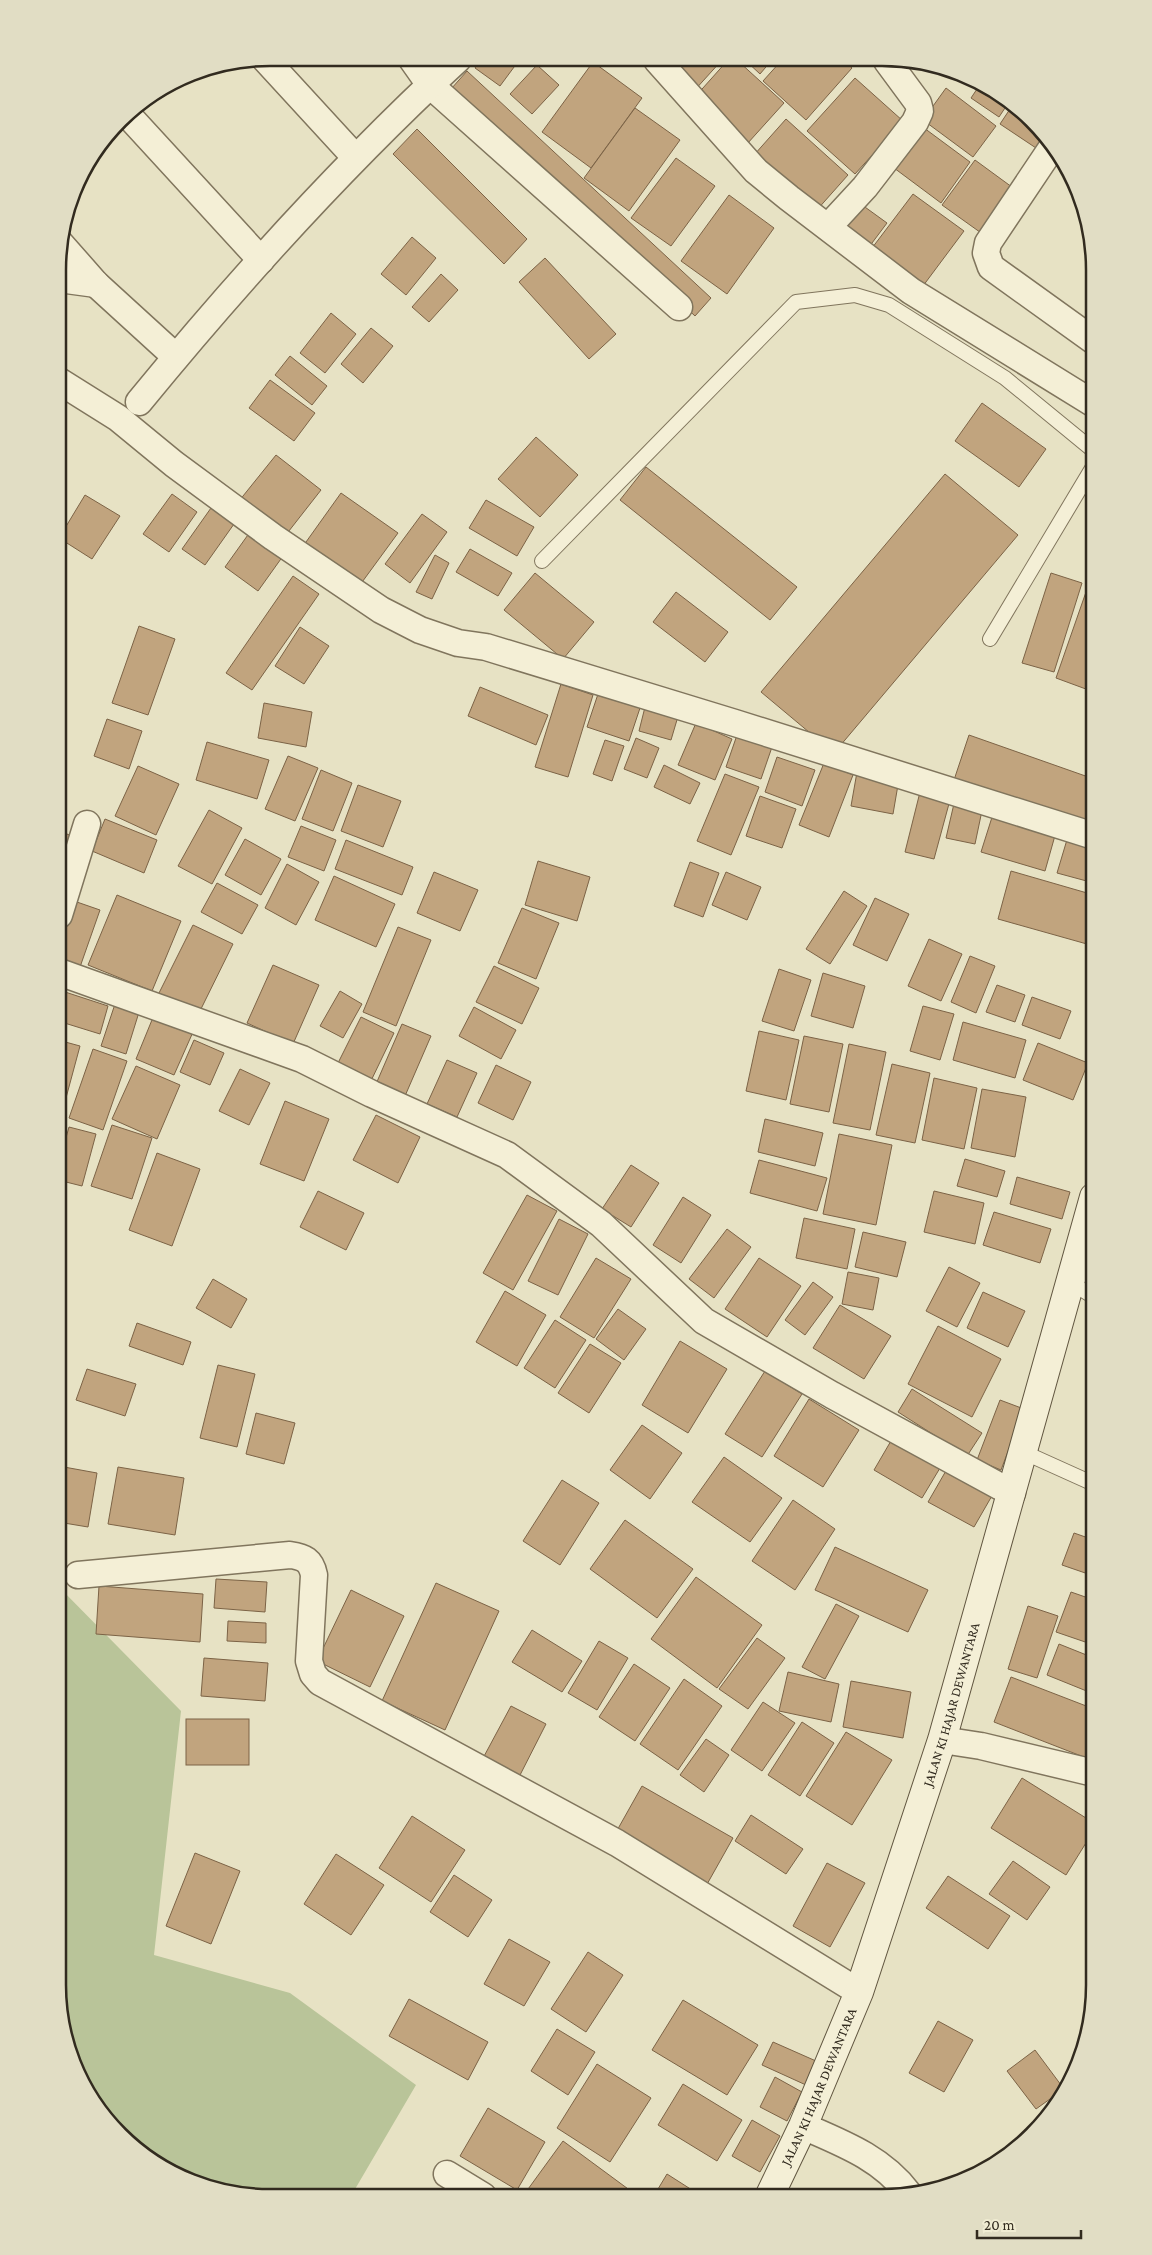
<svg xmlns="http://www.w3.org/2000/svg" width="1152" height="2255" font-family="'Crimson Pro',serif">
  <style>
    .green { fill: #b9c499 }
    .building { fill: #c1a47e; stroke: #7c6346 }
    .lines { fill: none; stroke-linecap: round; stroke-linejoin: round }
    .lane-casing { stroke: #80755d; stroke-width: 16 }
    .street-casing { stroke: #80755d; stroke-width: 29 }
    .secondary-casing { stroke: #615640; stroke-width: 30 }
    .lane { stroke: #f4efd6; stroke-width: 14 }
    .street { stroke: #f4efd6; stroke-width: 26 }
    .secondary { stroke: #f4efd6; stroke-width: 28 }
    .labels { text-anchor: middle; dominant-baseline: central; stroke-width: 4.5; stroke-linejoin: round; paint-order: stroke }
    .street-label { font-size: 14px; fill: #322b1f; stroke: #f0ecd2 }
    .rim { fill: none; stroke: #322b1f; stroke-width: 2.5 }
  </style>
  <rect width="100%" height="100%" fill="#e7e2c4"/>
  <polygon class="green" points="58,1586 181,1711 154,1955 290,1993 416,2085 351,2196 242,2196 189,2181 130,2145 93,2103 69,2053 58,1985"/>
  <g class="building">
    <polygon points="481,59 520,59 500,86 475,68"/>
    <polygon points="671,60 722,60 693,92"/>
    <polygon points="728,60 737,60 784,103 747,144 694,98"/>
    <polygon points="745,60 771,61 760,74"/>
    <polygon points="781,61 844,61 852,68 806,120 763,81"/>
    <polygon points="593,62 642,98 591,168 542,132"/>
    <polygon points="537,65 559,85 532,114 510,94"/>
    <polygon points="467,71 711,298 695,316 451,89"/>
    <polygon points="855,78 903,121 855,174 807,131"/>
    <polygon points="981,83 1009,102 999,117 971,98"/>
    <polygon points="946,88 996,126 973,157 923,120"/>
    <polygon points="1012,106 1027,116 1049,141 1042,152 1000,124"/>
    <polygon points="635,108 680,140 629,211 584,178"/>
    <polygon points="786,119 848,175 816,211 754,155"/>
    <polygon points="920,125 970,162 941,203 890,165"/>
    <polygon points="417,129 527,239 504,264 393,154"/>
    <polygon points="676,158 715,186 671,246 631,218"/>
    <polygon points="975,160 1016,190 984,235 942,205"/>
    <polygon points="913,194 964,231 920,290 869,252"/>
    <polygon points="729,195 774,228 727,294 681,261"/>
    <polygon points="858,202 887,223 866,251 837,229"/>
    <polygon points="412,237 436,258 406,295 381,274"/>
    <polygon points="545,258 616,334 589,359 519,282"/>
    <polygon points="441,274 458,290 429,322 412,307"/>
    <polygon points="331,313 356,334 325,373 300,353"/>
    <polygon points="371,328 393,346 363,383 341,364"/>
    <polygon points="290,356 327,386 312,405 275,375"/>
    <polygon points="270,380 315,413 294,441 249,408"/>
    <polygon points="982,403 1046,449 1019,487 955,441"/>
    <polygon points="536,437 578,475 540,517 498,479"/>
    <polygon points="276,455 321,490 285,536 239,501"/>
    <polygon points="646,467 797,587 770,620 620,500"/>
    <polygon points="59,469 65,471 59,484"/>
    <polygon points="945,474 1018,535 834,753 761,692"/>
    <polygon points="341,493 398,533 357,589 301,549"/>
    <polygon points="172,494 197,512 169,552 143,534"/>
    <polygon points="85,495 120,516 92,559 59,538"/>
    <polygon points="486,500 534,527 517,556 469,528"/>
    <polygon points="211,508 234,524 205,565 182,549"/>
    <polygon points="422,514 447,532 410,583 385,564"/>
    <polygon points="255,525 288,549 258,591 225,567"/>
    <polygon points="470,549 512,573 498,596 456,572"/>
    <polygon points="435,555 449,563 432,599 416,592"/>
    <polygon points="1094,563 1094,589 1087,586"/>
    <polygon points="535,573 594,622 563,659 504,610"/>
    <polygon points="1051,573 1082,583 1054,672 1022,663"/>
    <polygon points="293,576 319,594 252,690 226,673"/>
    <polygon points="676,592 728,632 705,662 653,622"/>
    <polygon points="1086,592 1094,595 1094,692 1056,678"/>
    <polygon points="139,626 175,639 148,715 112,703"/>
    <polygon points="300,627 329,646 304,684 275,666"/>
    <polygon points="561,684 593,695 568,777 535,767"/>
    <polygon points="480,687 548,715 536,745 468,716"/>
    <polygon points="598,694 640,708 629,741 587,727"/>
    <polygon points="264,703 312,712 306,747 258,738"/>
    <polygon points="646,703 679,713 671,740 639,731"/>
    <polygon points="107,719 142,731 129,769 94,756"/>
    <polygon points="696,723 732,739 715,780 678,765"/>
    <polygon points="737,735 772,747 761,779 726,767"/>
    <polygon points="969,735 1094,779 1094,832 953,783"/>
    <polygon points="636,738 659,748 647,778 624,769"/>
    <polygon points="605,740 624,746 612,781 593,774"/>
    <polygon points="207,742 269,760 257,799 196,780"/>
    <polygon points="288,756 318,768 295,821 265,809"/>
    <polygon points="777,757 815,770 802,806 765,792"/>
    <polygon points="824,763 853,775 829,837 799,825"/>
    <polygon points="664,765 700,783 690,804 654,787"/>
    <polygon points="138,766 179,784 156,835 115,816"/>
    <polygon points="321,770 352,783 333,831 302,819"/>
    <polygon points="857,772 899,779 893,814 851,806"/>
    <polygon points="725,774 759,787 731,855 697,841"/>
    <polygon points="358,785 401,801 383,847 341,831"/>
    <polygon points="920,792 950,800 934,859 905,852"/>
    <polygon points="956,795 984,801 975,844 946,838"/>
    <polygon points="760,796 796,809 782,848 746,836"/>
    <polygon points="209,810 242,828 212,884 178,866"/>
    <polygon points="993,814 1056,832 1045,871 981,852"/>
    <polygon points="105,819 157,840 144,873 92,851"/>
    <polygon points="301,826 336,840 324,871 288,857"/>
    <polygon points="59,831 80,839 59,891"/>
    <polygon points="1069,833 1094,840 1094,883 1057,873"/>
    <polygon points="245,839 281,859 261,895 225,875"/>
    <polygon points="346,840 413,867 402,895 335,869"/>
    <polygon points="538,861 590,877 577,921 525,905"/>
    <polygon points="690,862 719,873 703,917 674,906"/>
    <polygon points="287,864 319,882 296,925 265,908"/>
    <polygon points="1011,871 1094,895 1094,946 998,919"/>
    <polygon points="434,872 478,890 460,931 417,913"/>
    <polygon points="726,872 761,887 747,920 712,905"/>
    <polygon points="334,876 395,904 376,947 315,920"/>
    <polygon points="217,883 258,905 242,934 201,912"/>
    <polygon points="844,891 867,906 830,964 806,949"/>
    <polygon points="117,895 181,921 152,991 88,965"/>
    <polygon points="875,898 909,914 887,961 853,945"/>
    <polygon points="74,901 100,910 80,967 59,959 59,946"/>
    <polygon points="522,908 559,923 536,979 498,963"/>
    <polygon points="193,925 233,944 198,1015 158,995"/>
    <polygon points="398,927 431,940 396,1026 363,1012"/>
    <polygon points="929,939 962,954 941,1001 908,986"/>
    <polygon points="970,956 995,966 976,1013 951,1002"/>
    <polygon points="273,965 319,985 293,1044 247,1023"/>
    <polygon points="494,966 539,988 522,1024 476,1002"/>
    <polygon points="779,969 811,980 794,1031 762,1021"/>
    <polygon points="823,973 865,986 853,1028 811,1016"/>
    <polygon points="997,985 1025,995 1015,1022 986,1012"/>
    <polygon points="59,990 108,1006 100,1034 58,1021"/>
    <polygon points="340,991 362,1004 343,1038 320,1026"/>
    <polygon points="1032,997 1071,1011 1060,1039 1022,1025"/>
    <polygon points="116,1001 140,1009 126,1054 101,1046"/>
    <polygon points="923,1006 954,1014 940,1060 910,1051"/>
    <polygon points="474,1007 516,1030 501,1059 459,1036"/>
    <polygon points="154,1015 193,1032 174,1075 136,1059"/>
    <polygon points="361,1017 394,1033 368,1087 334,1071"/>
    <polygon points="963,1022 1026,1040 1015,1078 953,1060"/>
    <polygon points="402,1024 431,1036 405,1096 376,1084"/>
    <polygon points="759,1031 799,1040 786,1100 746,1091"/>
    <polygon points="804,1036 843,1044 829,1112 790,1104"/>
    <polygon points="58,1040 80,1046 63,1109 58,1108"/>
    <polygon points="194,1040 224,1053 210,1085 180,1072"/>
    <polygon points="1038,1043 1088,1063 1073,1100 1023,1080"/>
    <polygon points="849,1044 886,1052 870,1130 833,1123"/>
    <polygon points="93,1049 127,1061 103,1130 69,1118"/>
    <polygon points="447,1060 477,1073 457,1117 427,1104"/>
    <polygon points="892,1064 930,1073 915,1143 876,1135"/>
    <polygon points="496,1065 531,1082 513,1120 478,1103"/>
    <polygon points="136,1066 180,1085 157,1139 112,1119"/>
    <polygon points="240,1069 270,1083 249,1125 219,1111"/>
    <polygon points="934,1078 977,1088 964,1149 922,1140"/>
    <polygon points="982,1089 1026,1097 1015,1157 971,1148"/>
    <polygon points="285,1101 329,1119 304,1181 260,1164"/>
    <polygon points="376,1115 420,1137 398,1183 353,1160"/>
    <polygon points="765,1119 823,1133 815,1166 758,1152"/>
    <polygon points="112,1125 152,1138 132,1199 91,1186"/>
    <polygon points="69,1127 96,1134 82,1186 58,1180 58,1166"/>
    <polygon points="839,1134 892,1145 876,1225 823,1214"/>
    <polygon points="157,1153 200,1169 172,1246 129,1230"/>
    <polygon points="965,1159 1005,1171 997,1197 957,1186"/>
    <polygon points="759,1160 827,1178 817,1211 750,1193"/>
    <polygon points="631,1165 659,1183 631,1227 602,1209"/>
    <polygon points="1017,1177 1070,1192 1062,1219 1010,1204"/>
    <polygon points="318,1191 364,1213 346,1250 300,1227"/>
    <polygon points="934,1191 984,1203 975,1244 924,1232"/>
    <polygon points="527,1195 557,1211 513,1290 483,1273"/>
    <polygon points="683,1197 711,1215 681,1263 653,1245"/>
    <polygon points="994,1212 1051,1229 1040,1263 983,1245"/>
    <polygon points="804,1218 855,1229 847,1269 796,1258"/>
    <polygon points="559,1219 588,1234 558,1295 528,1281"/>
    <polygon points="727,1229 751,1247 714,1298 689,1279"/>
    <polygon points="863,1232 906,1242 897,1277 855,1267"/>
    <polygon points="596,1258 631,1279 594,1338 560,1317"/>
    <polygon points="759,1258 801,1286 767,1337 725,1309"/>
    <polygon points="949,1267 980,1283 957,1327 926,1311"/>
    <polygon points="848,1272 879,1278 873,1310 842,1304"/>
    <polygon points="213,1279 247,1299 231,1328 196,1308"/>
    <polygon points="813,1282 833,1297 805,1335 785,1320"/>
    <polygon points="505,1291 546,1315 517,1366 476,1342"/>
    <polygon points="983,1292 1025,1311 1008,1347 967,1328"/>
    <polygon points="840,1305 891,1336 864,1379 813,1348"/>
    <polygon points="618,1309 646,1329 624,1360 596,1339"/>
    <polygon points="555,1320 586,1340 555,1388 524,1368"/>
    <polygon points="137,1323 191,1342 183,1365 129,1346"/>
    <polygon points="938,1326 1001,1359 972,1417 908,1384"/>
    <polygon points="680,1341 727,1369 688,1433 642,1405"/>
    <polygon points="590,1344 621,1363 589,1413 558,1393"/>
    <polygon points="218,1365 255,1374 237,1447 200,1438"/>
    <polygon points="87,1369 136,1384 125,1416 76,1400"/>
    <polygon points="765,1371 802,1394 762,1457 725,1434"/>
    <polygon points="912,1389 982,1433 967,1456 898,1412"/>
    <polygon points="809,1399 859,1430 823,1487 774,1456"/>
    <polygon points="1000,1400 1024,1409 1001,1470 977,1460"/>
    <polygon points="256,1413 295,1423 284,1464 246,1454"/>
    <polygon points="642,1425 682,1453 650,1499 610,1470"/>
    <polygon points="895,1434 943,1463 922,1498 874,1470"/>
    <polygon points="724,1457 782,1498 750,1542 692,1502"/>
    <polygon points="64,1467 97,1473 88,1527 58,1522 58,1506"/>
    <polygon points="118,1467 184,1478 175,1535 108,1524"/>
    <polygon points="947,1469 993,1494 974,1527 928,1502"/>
    <polygon points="562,1480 599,1503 560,1565 523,1541"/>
    <polygon points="793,1500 835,1529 795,1590 752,1561"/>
    <polygon points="625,1520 693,1569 657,1618 590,1569"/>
    <polygon points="1074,1533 1094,1540 1094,1576 1062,1565"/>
    <polygon points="835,1547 928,1590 908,1632 815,1590"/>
    <polygon points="696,1577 762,1625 717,1688 651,1639"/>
    <polygon points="216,1579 267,1582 265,1612 214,1608"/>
    <polygon points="436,1583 499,1611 445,1730 382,1701"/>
    <polygon points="99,1586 203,1594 200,1642 96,1634"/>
    <polygon points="351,1590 404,1616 370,1687 317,1661"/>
    <polygon points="1071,1592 1094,1600 1094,1645 1056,1632"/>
    <polygon points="836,1604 859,1616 825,1679 802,1667"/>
    <polygon points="1028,1606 1058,1616 1037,1678 1008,1669"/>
    <polygon points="228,1621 266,1623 266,1643 227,1641"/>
    <polygon points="532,1630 582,1661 562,1692 512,1662"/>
    <polygon points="757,1638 785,1658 748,1709 719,1689"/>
    <polygon points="599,1641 628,1658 597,1710 568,1693"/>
    <polygon points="1059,1644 1094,1658 1094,1694 1047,1675"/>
    <polygon points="204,1658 268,1663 265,1701 201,1696"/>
    <polygon points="634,1664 670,1688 635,1741 599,1717"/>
    <polygon points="788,1672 839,1684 831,1722 779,1711"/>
    <polygon points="1011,1677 1094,1709 1094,1761 994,1722"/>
    <polygon points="684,1679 722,1706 678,1770 640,1744"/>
    <polygon points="851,1681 911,1692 903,1738 843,1727"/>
    <polygon points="763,1702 795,1723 762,1771 731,1750"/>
    <polygon points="511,1706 546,1724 518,1779 482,1760"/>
    <rect x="186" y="1719" width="63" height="46"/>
    <polygon points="802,1722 834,1743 800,1796 768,1775"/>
    <polygon points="846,1732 892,1760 852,1825 806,1796"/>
    <polygon points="706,1739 729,1755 704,1792 680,1775"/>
    <polygon points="1022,1778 1094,1823 1094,1830 1066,1875 991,1828"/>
    <polygon points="642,1786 733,1838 706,1886 615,1834"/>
    <polygon points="751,1815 803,1849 786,1874 735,1841"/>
    <polygon points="412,1816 465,1850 431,1902 379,1868"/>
    <polygon points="195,1853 240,1871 211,1944 166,1926"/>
    <polygon points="336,1854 384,1885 351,1935 304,1904"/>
    <polygon points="1013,1861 1050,1887 1027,1920 989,1894"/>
    <polygon points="827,1863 865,1883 830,1947 793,1926"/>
    <polygon points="454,1875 492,1900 468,1937 430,1912"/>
    <polygon points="948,1876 1010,1916 988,1949 926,1908"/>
    <polygon points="509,1939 550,1962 524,2006 484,1984"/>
    <polygon points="588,1952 623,1975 586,2032 551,2009"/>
    <polygon points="409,1999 488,2042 468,2080 389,2036"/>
    <polygon points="683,2000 758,2045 727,2095 652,2050"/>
    <polygon points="938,2021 973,2040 944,2092 909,2073"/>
    <polygon points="557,2029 595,2052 568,2095 531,2071"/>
    <polygon points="773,2042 816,2061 806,2085 762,2065"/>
    <polygon points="1035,2050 1064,2089 1036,2109 1007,2071"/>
    <polygon points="597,2064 651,2098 610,2162 557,2128"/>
    <polygon points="775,2077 802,2092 787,2121 760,2107"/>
    <polygon points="683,2084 742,2120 717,2161 658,2125"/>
    <polygon points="488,2108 545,2142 517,2190 460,2156"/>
    <polygon points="752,2120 780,2136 760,2172 732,2156"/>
    <polygon points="563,2141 639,2197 523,2196"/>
    <polygon points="667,2174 703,2197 660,2197 655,2194"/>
  </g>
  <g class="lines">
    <defs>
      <g id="lane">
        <polyline points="542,561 796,302 855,295 889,305 1005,378 1094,451"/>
        <polyline points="990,639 1094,465"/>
        <polyline points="1071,1283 1094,1297"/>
        <polyline points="1023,1452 1094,1484"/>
      </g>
      <g id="street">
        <polyline points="411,58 430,85 679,307"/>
        <polyline points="265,59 355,157"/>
        <polyline points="657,60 756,171 789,198 911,291 1094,404"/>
        <polyline points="127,114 261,260"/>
        <polyline points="1053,146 988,243 986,253 991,267 1094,341"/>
        <polyline points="828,227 865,187 915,122 920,111 918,103 887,61"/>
        <polyline points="59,242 96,284 176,357"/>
        <polyline points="59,279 96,284"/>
        <polyline points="59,381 118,418 174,464 273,537 381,610 420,630 458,643 486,647 735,723 1094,836"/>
        <path d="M139 402C238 281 343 165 458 59"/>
        <polyline points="59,915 87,824"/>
        <polyline points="59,972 302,1059 372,1094 507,1155 601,1224 704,1321 832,1395 1012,1493"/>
        <path d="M78 1575 290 1555C304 1557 311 1560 314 1575L309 1661 313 1674 320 1682 617 1843 859 1992"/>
        <polyline points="942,1740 981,1746 1094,1773"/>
        <path d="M803 2126C842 2143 882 2158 908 2193"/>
        <polyline points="447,2174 483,2196"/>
      </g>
      <g id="secondary">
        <path id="s1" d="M769 2197 803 2126 859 1992 942 1740 1094 1197"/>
      </g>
    </defs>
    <use href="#lane" class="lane-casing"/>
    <use href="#street" class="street-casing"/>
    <use href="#secondary" class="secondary-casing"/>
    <use href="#lane" class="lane"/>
    <use href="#street" class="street"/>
    <use href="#secondary" class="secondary"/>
  </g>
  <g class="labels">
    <g class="street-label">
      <text stroke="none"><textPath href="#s1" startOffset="526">JALAN KI HAJAR DEWANTARA</textPath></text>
      <text stroke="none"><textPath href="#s1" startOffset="121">JALAN KI HAJAR DEWANTARA</textPath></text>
    </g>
  </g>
  <path d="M0 0H1152V2255H0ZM270 66H882A204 204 0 0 1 1086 270V1985A204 204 0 0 1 882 2189H270A204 204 0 0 1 66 1985V270A204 204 0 0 1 270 66Z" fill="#e1ddc4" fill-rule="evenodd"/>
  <path class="rim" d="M270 66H882A204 204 0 0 1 1086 270V1985A204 204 0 0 1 882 2189H270A204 204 0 0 1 66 1985V270A204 204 0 0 1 270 66Z"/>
  <path d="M977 2230v8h104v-8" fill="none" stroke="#322b1f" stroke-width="2.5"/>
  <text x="984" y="2230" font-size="15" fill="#322b1f" stroke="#f0ecd2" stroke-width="4" paint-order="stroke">20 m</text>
</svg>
